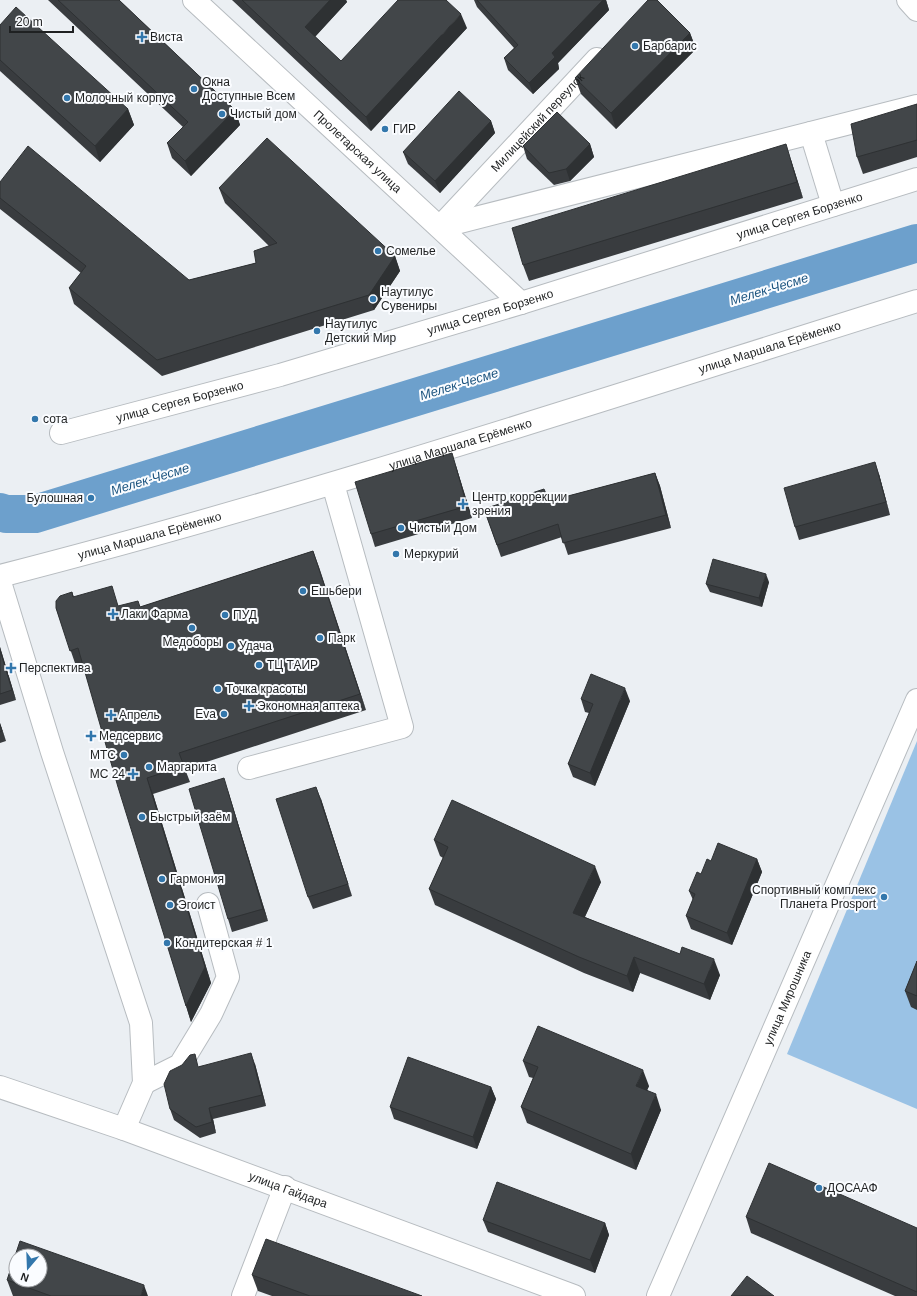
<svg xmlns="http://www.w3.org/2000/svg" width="917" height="1296" font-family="Arial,sans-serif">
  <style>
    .green { fill: #9ac2e5 }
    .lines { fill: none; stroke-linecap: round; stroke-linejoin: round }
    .river { stroke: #6da0cc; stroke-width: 38 }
    .minor-casing { stroke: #b7bcc0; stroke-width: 24 }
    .major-casing { stroke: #b7bcc0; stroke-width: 24 }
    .minor { stroke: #fff; stroke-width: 22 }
    .major { stroke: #fff; stroke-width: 22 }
    .wall { fill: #393c3f }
    .shaded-wall { fill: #2e3133 }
    .building { fill: #424649; stroke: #2e3133; fill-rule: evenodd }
    .poi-dot { fill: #3377ac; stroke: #fafcff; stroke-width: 1.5 }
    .labels { text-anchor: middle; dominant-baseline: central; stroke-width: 4; stroke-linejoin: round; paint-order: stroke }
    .poi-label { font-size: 12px; fill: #1f2122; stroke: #fafcff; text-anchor: start }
    .street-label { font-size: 12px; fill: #1f2122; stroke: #fafcff }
    .water-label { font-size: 13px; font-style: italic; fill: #1d5580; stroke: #fafcff }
  </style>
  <rect width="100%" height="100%" fill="#ebeff3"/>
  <polygon class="green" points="917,741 917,1109 787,1054"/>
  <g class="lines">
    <polyline class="river" points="0,512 6,514 35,514 917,243"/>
    <defs>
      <g id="minor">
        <path id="s1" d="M194 0 521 303"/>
        <polyline points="908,0 917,10"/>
        <polyline points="811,133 833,205"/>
        <polyline points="440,227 917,106"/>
        <path id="s2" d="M440 227 597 59"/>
        <path id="s3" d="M61 433 280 375 521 303 917 179"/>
        <polyline points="0,582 52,752 141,1023 144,1083 124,1129"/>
        <polyline points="249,768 402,727 333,484"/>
        <polyline points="144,1083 180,1065 211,1014 228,977 208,904"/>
        <polyline points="243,1296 285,1187"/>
      </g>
      <g id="major">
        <path id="s4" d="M0 576C309 497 613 396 917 301"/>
        <path id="s5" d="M0 1087 124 1129 574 1296"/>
        <path id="s6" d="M658 1296 917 700"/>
      </g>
    </defs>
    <use href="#minor" class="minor-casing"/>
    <use href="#major" class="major-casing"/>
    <use href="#minor" class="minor"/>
    <use href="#major" class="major"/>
  </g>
  <g class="wall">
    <polygon points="48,0 119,0 235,110 240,125 191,176 172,158 167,143 183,127"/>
    <polygon points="232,0 346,0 347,2 315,37 341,61 467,28 371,131"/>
    <polygon points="474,0 606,0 609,10 558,63 559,69 533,94 508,70 504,58 514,48 477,7"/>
    <polygon points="0,25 128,109 134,125 100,162 0,71"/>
    <polygon points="690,33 696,49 616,129 581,94 575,78"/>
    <polygon points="917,104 917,157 863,174 857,157"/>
    <polygon points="491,121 495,133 440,193 408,164 403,152"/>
    <polygon points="590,144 594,157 570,181 554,185 527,159 523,146"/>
    <polygon points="791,160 803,198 529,281 523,265"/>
    <polygon points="0,182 189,280 256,263 269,246 225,203 219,188 395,256 400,271 374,310 162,376 74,304 69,288 81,273 0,209"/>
    <polygon points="456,466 472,518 375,547 371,534"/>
    <polygon points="655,473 660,486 671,528 568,555 562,537 501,557 484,509 549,501"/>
    <polygon points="879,474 890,515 799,540 795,527"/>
    <polygon points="313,551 366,710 185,769 190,782 153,794 211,983 191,1022 83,665 76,666 56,608 72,592 74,597 119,606 140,607"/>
    <polygon points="769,582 762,607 710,592 706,584"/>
    <polygon points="0,647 16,700 0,705"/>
    <polygon points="581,699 630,701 595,786 573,777 568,764 589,713 585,712"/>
    <polygon points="0,723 6,741 0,743"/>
    <polygon points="228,791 268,921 232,932 228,919"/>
    <polygon points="321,799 352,896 313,909 308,897"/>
    <polygon points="434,840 601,882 585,917 720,975 710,1000 640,973 633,992 584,973 435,905 429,889 443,858 440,856"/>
    <polygon points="757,859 762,872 732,945 691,929 686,916 693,900 689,891 701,874"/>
    <polygon points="917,961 917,1010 911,1007 905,991"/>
    <polygon points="523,1061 649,1086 647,1090 661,1110 636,1170 527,1123 521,1107 533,1078 529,1077"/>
    <polygon points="255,1064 266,1106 213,1119 216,1133 200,1138 174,1120 170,1109 200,1066"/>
    <polygon points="491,1087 496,1099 477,1149 394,1119 390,1107"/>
    <polygon points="746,1217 917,1228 917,1296 895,1296 751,1233"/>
    <polygon points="483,1220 605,1223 609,1235 595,1273 488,1232"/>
    <polygon points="252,1275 422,1296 272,1296 258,1291"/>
    <polygon points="7,1280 148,1296 13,1296"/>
  </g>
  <g class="shaded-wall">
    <polygon points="330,0 346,0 347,2 310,42 305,27"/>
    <polygon points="603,0 606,0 609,10 558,63 559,69 533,94 529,83 552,53"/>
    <polygon points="461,14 467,28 371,131 366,117"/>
    <polygon points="690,33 696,49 616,129 611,113"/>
    <polygon points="128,109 134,125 100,162 95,146"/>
    <polygon points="235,110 240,125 191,176 185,161"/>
    <polygon points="491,121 495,133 440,193 435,181"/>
    <polygon points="590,144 594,157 570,181 566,169"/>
    <polygon points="786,144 791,160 803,198 797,182"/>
    <polygon points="395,256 400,271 374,310 369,295"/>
    <polygon points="452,453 472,518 467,506"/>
    <polygon points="875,462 879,474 890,515 886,502"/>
    <polygon points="655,473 660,486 671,528 666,515"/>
    <polygon points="313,551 319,567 366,710 360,694"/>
    <polygon points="766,574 769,582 762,607 759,598"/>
    <polygon points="0,647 16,700 12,690 0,650"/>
    <polygon points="625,688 630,701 595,786 590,773"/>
    <polygon points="0,723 6,741 0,725"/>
    <polygon points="147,778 153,794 211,983 191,1022 186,1006"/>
    <polygon points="224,778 268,921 263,909"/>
    <polygon points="316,787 321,799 352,896 348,884"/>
    <polygon points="757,859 762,872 732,945 727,933"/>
    <polygon points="595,866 601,882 579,929 573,913"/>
    <polygon points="634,957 640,973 633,992 627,976"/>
    <polygon points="714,959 720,975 710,1000 704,984"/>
    <polygon points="251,1053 255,1064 266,1106 262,1095"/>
    <polygon points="643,1070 649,1086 642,1102 636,1086"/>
    <polygon points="491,1087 496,1099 477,1149 473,1137"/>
    <polygon points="656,1094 661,1110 636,1170 631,1154"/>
    <polygon points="209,1108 213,1119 216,1133 212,1122"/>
    <polygon points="605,1223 609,1235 595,1273 590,1260"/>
    <polygon points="144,1285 148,1296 141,1296"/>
  </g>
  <g class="building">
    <polygon points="58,0 119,0 235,110 185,161 167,143 188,122"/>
    <polygon points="242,0 330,0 305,27 341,61 398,0 446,0 461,14 366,117"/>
    <polygon points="477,0 603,0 552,53 555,57 529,83 504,58 518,45"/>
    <polygon points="648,0 657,0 690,33 611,113 575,78"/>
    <polygon points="16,7 128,109 95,146 0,60 0,25"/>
    <polygon points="459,91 491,121 435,181 403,152"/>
    <polygon points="917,104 917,140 857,157 851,124"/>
    <polygon points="557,112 590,144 566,169 549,173 523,146"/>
    <polygon points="267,138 395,256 369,295 157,360 69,288 86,266 0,198 0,182 28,146 189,280 256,263 254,251 277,243 219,188"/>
    <polygon points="786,144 797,182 523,265 512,228"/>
    <polygon points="452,453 467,506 371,534 355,482"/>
    <polygon points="875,462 886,502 795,527 784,488"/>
    <polygon points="655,473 666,515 563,543 558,524 497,545 484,509 544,489 549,501"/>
    <polygon points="313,551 360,694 179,753 184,766 147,778 205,967 186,1006 118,787 78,648 70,651 56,608 56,601 60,596 72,592 73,597 112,586 118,606 138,601 140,607"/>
    <polygon points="713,559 766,574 759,598 706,584"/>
    <polygon points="0,650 12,690 0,694"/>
    <polygon points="591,674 625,688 590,773 568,764 593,704 581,699"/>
    <polygon points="0,725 2,731 0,732"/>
    <polygon points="224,778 263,909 228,919 189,789"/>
    <polygon points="316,787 348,884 308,897 276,799"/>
    <polygon points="452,800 595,866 573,913 680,954 682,947 714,959 704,984 634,957 627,976 579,957 429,889 448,847 434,840"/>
    <polygon points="718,843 757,859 727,933 686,916 695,894 689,891 697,872 701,874 707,859 711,861"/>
    <polygon points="917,961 917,996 905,991"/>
    <polygon points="538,1026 643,1070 636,1086 656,1094 631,1154 521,1107 538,1067 523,1061"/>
    <polygon points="251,1053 262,1095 209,1108 212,1122 196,1127 170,1109 164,1084 170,1071 182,1065 190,1055 195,1054 198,1067"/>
    <polygon points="408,1057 491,1087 473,1137 390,1107"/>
    <polygon points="769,1163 917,1228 917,1292 746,1217"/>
    <polygon points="497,1182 605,1223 590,1260 483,1220"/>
    <polygon points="266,1239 422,1296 310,1296 252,1275"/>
    <path d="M20 1241 144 1285 141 1296H51L7 1280ZM16 1256H40V1280H16Z"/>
    <polygon points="747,1276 774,1296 731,1296"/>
  </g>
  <g class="poi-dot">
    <path d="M140 31h4v4h4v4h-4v4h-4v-4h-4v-4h4z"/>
    <circle cx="635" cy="46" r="4"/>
    <circle cx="194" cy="89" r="4"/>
    <circle cx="67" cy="98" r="4"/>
    <circle cx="222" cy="114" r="4"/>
    <circle cx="385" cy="129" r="4"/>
    <circle cx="378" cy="251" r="4"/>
    <circle cx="373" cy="299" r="4"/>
    <circle cx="317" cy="331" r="4"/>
    <circle cx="35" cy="419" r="4"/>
    <circle cx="91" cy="498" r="4"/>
    <path d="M461 498h4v4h4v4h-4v4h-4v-4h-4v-4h4z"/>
    <circle cx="401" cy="528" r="4"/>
    <circle cx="396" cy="554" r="4"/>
    <circle cx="303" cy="591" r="4"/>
    <path d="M111 608h4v4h4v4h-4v4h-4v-4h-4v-4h4z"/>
    <circle cx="225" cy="615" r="4"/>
    <circle cx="192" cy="628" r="4"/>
    <circle cx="320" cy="638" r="4"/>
    <circle cx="231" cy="646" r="4"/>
    <circle cx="259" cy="665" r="4"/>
    <path d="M9 662h4v4h4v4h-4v4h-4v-4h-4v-4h4z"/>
    <circle cx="218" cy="689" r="4"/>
    <path d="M247 700h4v4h4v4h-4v4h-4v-4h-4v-4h4z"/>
    <circle cx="224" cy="714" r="4"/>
    <path d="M109 709h4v4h4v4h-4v4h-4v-4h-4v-4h4z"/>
    <path d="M89 730h4v4h4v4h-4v4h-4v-4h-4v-4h4z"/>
    <circle cx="124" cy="755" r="4"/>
    <circle cx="149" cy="767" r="4"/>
    <path d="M131 768h4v4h4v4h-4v4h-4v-4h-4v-4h4z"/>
    <circle cx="142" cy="817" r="4"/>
    <circle cx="162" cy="879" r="4"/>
    <circle cx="884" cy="897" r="4"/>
    <circle cx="170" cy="905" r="4"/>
    <circle cx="167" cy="943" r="4"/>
    <circle cx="819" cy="1188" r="4"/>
  </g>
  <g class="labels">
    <g class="poi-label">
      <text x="150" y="37">Виста</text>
      <text x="643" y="46">Барбарис</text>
      <text x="202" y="82">Окна<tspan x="202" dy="14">Доступные Всем</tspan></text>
      <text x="75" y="98">Молочный корпус</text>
      <text x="230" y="114">Чистый дом</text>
      <text x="393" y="129">ГИР</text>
      <text x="386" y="251">Сомелье</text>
      <text x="381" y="292">Наутилус<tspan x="381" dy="14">Сувениры</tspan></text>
      <text x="325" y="324">Наутилус<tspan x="325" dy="14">Детский Мир</tspan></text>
      <text x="43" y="419">сота</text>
      <text x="472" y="497">Центр коррекции<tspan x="472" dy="14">зрения</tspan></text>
      <text x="83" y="498" text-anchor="end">Булошная</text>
      <text x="409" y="528">Чистый Дом</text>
      <text x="404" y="554">Меркурий</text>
      <text x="311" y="591">Ешьбери</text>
      <text x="121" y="614">Лаки Фарма</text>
      <text x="233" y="615">ПУД</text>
      <text x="328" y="638">Парк</text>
      <text x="192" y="642" text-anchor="middle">Медоборы</text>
      <text x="239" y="646">Удача</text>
      <text x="267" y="665">ТЦ ТАИР</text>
      <text x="19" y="668">Перспектива</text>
      <text x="226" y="689">Точка красоты</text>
      <text x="257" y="706">Экономная аптека</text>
      <text x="216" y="714" text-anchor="end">Eva</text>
      <text x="119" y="715">Апрель</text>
      <text x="99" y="736">Медсервис</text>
      <text x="116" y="755" text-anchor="end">МТС</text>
      <text x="157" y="767">Маргарита</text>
      <text x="125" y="774" text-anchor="end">МС 24</text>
      <text x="150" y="817">Быстрый заём</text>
      <text x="170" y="879">Гармония</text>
      <text x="876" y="890" text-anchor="end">Спортивный комплекс<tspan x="876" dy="14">Планета Prosport</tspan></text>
      <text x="178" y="905">Эгоист</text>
      <text x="175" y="943">Кондитерская # 1</text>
      <text x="827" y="1188">ДОСААФ</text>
    </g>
    <g class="street-label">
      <text stroke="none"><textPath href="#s2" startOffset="143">Милицейский переулок</textPath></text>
      <text stroke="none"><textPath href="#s1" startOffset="223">Пролетарская улица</textPath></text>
      <text stroke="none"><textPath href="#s3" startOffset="770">улица Сергея Борзенко</textPath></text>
      <text stroke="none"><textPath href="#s3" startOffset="446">улица Сергея Борзенко</textPath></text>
      <text stroke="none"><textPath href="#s4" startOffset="803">улица Маршала Ерёменко</textPath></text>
      <text stroke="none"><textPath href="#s3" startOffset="123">улица Сергея Борзенко</textPath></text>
      <text stroke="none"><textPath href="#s4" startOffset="479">улица Маршала Ерёменко</textPath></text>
      <text stroke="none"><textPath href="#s4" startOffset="155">улица Маршала Ерёменко</textPath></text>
      <text stroke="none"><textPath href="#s6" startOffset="325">улица Мирошника</textPath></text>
      <text stroke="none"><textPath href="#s5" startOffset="306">улица Гайдара</textPath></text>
    </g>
    <g class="water-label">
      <text transform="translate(769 289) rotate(-17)">Мелек-Чесме</text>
      <text transform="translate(459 384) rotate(-17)">Мелек-Чесме</text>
      <text transform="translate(150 479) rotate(-17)">Мелек-Чесме</text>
    </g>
  </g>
  <g transform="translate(28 1268) rotate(199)"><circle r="19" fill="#fafcff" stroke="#a2a4a7"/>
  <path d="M0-3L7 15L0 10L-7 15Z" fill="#3377ac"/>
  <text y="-6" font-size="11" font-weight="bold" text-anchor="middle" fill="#1f2122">N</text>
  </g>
  <path d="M10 26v6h63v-6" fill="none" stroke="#1f2122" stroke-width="2"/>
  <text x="16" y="26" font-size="12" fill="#1f2122" stroke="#fafcff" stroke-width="3" paint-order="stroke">20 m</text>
</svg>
